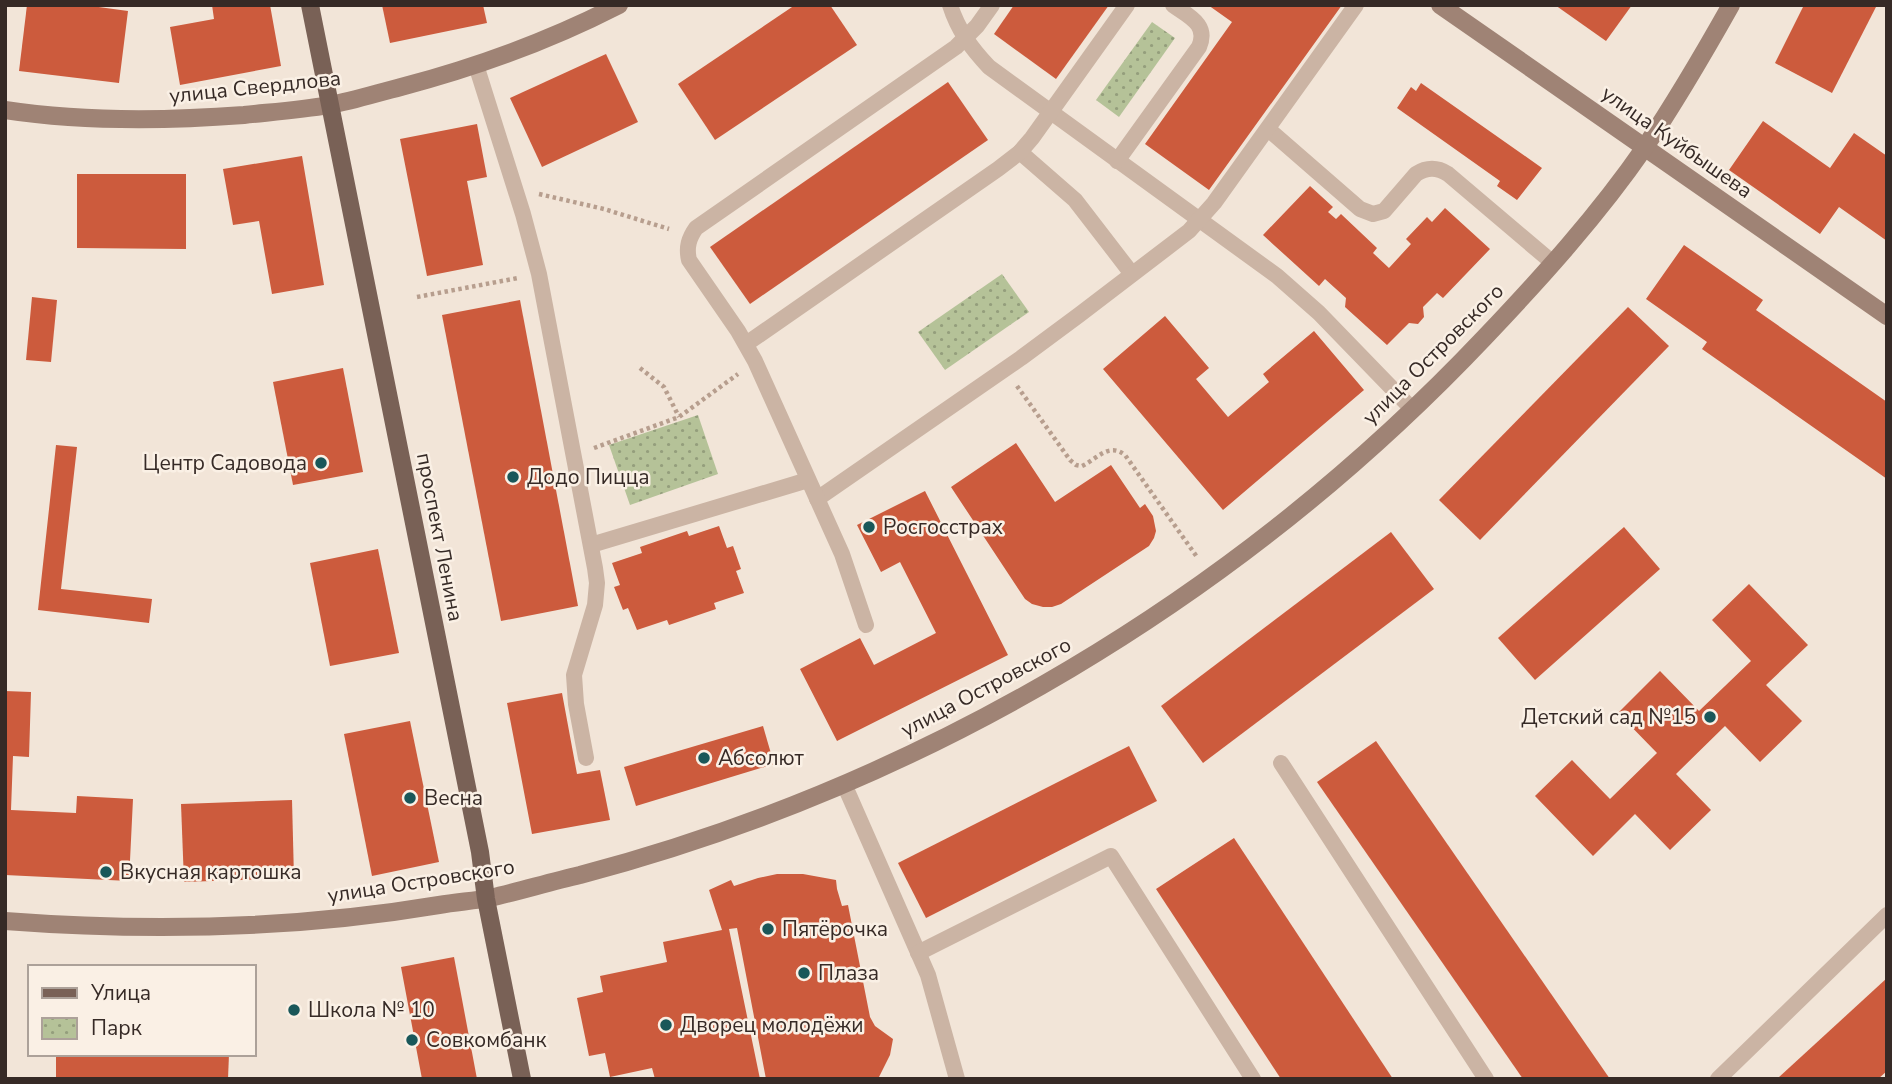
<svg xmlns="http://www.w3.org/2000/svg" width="1892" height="1084" font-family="'Nunito Sans',sans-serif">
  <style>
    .park { fill: url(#park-dots) }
    .building { fill: #cc5b3d }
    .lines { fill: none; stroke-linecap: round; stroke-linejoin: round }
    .path { stroke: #b79e8e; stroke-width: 4.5; stroke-dasharray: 3.5 3.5; stroke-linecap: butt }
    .lane { stroke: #cbb4a4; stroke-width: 16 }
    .secondary { stroke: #9f8375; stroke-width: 18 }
    .primary { stroke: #796156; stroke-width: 18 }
    .poi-dot { fill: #1a5759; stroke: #faf0e5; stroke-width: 2.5 }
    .labels { text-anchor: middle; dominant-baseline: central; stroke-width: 5; stroke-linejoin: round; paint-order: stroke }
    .street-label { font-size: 21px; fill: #362a26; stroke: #faf0e5 }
    .poi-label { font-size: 21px; fill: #362a26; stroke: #faf0e5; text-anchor: start }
  </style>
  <defs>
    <pattern id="park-dots" width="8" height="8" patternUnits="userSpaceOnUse" patternTransform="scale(1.75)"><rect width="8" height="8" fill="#b5c298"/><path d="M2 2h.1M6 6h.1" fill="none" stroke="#949e7c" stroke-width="1.8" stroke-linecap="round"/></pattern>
  </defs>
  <rect width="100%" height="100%" fill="#f2e5d8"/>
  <g class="park">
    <polygon points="1152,22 1175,38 1119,117 1096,100"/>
    <polygon points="1002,274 1029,312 945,370 918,332"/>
    <polygon points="698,415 718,474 630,505 609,445"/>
  </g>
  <g class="building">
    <polygon points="27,5 84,5 128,11 119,83 19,71"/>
    <polygon points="212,5 270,5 281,66 180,85 170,27 214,19"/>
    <polygon points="382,5 483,5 487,23 390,43"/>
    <polygon points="795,5 830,5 857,45 715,140 678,84"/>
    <polygon points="1014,5 1109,5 1056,79 994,34"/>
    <polygon points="1208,5 1342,5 1209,190 1145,144 1232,22"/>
    <polygon points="1555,5 1632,5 1606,41"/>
    <polygon points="1804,5 1877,5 1832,93 1775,63"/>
    <polygon points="606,54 638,122 542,167 510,98"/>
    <polygon points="948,82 988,140 750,304 710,247"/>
    <polygon points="1421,83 1542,168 1517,200 1497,186 1500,181 1397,108 1411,87 1416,91"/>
    <polygon points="1763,121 1830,168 1854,133 1887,156 1887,241 1839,207 1820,234 1729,170"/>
    <polygon points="477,124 487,177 467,181 483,265 427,276 400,139"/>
    <polygon points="302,156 324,285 272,294 259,221 233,225 223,169"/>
    <polygon points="77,174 186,174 186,249 77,248"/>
    <polygon points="1310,186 1333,207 1328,212 1336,219 1341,214 1377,248 1373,253 1389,268 1411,244 1406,239 1427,217 1432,222 1445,208 1490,249 1443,298 1437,293 1423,307 1424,317 1418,324 1409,323 1387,345 1345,307 1346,298 1325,279 1319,286 1263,235"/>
    <polygon points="1684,245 1763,300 1756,310 1887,402 1887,479 1702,349 1707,342 1646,299"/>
    <polygon points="32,297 57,300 51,362 26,360"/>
    <polygon points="520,300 578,606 501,621 442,315"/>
    <polygon points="1628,307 1669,346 1480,540 1439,500"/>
    <polygon points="1165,316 1209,368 1196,379 1228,417 1269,382 1263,374 1314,331 1364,390 1223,510 1103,369"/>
    <polygon points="343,368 363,472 293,485 273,382"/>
    <polygon points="1016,443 1055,502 1111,465 1140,508 1145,504 1153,516 1156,531 1154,538 1149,546 1061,604 1052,607 1043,607 1032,604 1025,599 951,487"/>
    <polygon points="56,445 77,447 61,589 152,599 149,623 38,610"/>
    <polygon points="925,491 1008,655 837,741 800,669 860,638 874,665 936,633 900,562 881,572 857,525"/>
    <polygon points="719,526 727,548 733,546 741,569 736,571 744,593 714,603 716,609 669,625 667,620 637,630 628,608 623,610 614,587 620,585 612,563 642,553 640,547 687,531 689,536"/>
    <polygon points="1624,527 1660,569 1535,680 1498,638"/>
    <polygon points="1391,532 1434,589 1203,763 1161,706"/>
    <polygon points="378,549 399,653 330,666 310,563"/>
    <polygon points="1749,584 1808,645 1766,685 1802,721 1760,762 1725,726 1676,774 1711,810 1670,850 1635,814 1593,856 1535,796 1572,760 1610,799 1657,753 1618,713 1660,671 1699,711 1751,661 1712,620"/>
    <polygon points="5,691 31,692 29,757 13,756 11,810 76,813 77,796 133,799 129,881 5,875"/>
    <polygon points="562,693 577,774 600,770 610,820 532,834 507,703"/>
    <polygon points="410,721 439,862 372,876 344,734"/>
    <polygon points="763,726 774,764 636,806 624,767"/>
    <polygon points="1376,741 1610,1079 1523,1079 1317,782"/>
    <polygon points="1129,746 1157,801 926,918 898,863"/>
    <polygon points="292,800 294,878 184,882 181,804"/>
    <polygon points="1234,838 1393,1079 1281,1079 1156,889"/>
    <polygon points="777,874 803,874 836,880 837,889 842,906 848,905 870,1017 875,1026 893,1039 890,1055 878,1079 766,1079 737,928 729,929 760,1079 655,1079 652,1068 610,1077 605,1053 589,1056 577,998 603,992 600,976 667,962 663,942 722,930 709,890 731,880 734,886 758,878"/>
    <polygon points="454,957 477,1079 422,1079 401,967"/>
    <polygon points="1887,978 1887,1071 1878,1079 1777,1079"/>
    <polygon points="56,1054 229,1054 228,1079 56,1079"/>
  </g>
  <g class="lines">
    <g class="path">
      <polyline points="539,194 604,209 669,229"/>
      <polyline points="417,297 518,278"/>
      <polyline points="640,368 664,387 679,417"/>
      <path d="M1017 386 1070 460 1076 465 1082 466C1097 459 1109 442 1125 455L1197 557"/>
      <polyline points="594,448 679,417 738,374"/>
    </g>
    <g class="lane">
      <path d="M950 5C958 30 971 48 989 67L1277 276 1319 313 1413 410"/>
      <polyline points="476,65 523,214 539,274 595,568 597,583 595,605 574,675 576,704 586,758"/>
      <path d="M1268 129 1360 209 1373 214 1384 211 1416 174C1427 167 1437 167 1448 174L1553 263"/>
      <polyline points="1020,152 1075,200 1132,274"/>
      <path d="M1117 161 1199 47C1209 24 1188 16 1173 5"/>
      <polyline points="746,344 998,169 1020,152 1032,138 1127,5"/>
      <polyline points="817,499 1021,358 1079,315 1189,231 1214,203 1356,5"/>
      <polyline points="591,545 808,480"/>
      <path d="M866 625 842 554 755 361 738 331 689 260C686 247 689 238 696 228L956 47 977 26 992 5"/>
      <polyline points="1281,763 1486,1079"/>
      <polyline points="844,784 928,975 957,1079"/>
      <polyline points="918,953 1111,856 1253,1079"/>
      <polyline points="1718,1079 1887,915"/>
    </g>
    <g class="secondary">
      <polyline points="1440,5 1887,316"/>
      <path d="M5 110C84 122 164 121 244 115 272 112 301 110 329 105 353 101 377 93 401 87 477 67 549 41 619 5"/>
      <path d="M5 921C150 932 296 929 439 905 456 902 473 901 490 898 520 891 550 882 580 875 925 784 1240 596 1485 337 1542 277 1598 215 1645 147 1676 101 1704 53 1731 5"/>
    </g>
    <polyline class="primary" points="310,5 480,852 486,899 522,1079"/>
  </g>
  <g class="poi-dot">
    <circle cx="321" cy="463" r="7"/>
    <circle cx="513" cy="477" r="7"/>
    <circle cx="869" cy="527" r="7"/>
    <circle cx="1710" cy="717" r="7"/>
    <circle cx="704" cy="758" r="7"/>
    <circle cx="410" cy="798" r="7"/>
    <circle cx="106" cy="872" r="7"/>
    <circle cx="768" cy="929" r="7"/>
    <circle cx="804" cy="973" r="7"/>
    <circle cx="294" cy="1010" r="7"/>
    <circle cx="666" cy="1025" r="7"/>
    <circle cx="412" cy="1040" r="7"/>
  </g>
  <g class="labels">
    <g class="street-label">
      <text transform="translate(255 87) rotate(-6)">улица Свердлова</text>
      <text transform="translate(1677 142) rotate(35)">улица Куйбышева</text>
      <text transform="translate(1433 354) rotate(-45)">улица Островского</text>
      <text transform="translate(440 537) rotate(79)">проспект Ленина</text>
      <text transform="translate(986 687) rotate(-28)">улица Островского</text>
      <text transform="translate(421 881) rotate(-9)">улица Островского</text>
    </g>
    <g class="poi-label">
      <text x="307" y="463" text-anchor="end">Центр Садовода</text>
      <text x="527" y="477">Додо Пицца</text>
      <text x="883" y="527">Росгосстрах</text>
      <text x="1696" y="717" text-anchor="end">Детский сад №15</text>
      <text x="718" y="758">Абсолют</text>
      <text x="424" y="798">Весна</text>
      <text x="120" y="872">Вкусная картошка</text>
      <text x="782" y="929">Пятёрочка</text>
      <text x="818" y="973">Плаза</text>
      <text x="308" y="1010">Школа № 10</text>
      <text x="680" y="1025">Дворец молодёжи</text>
      <text x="426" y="1040">Совкомбанк</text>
    </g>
  </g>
  <rect width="1892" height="1084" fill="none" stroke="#362a26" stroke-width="14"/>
  <rect x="28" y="965" width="228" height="91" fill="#faf0e5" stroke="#aca199" stroke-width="2"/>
  <rect x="42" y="988" width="35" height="10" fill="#796156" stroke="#aca199" stroke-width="2"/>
  <text x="91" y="1000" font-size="21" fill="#362a26">Улица</text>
  <rect x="42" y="1018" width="35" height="21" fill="url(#park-dots)" stroke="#aca199" stroke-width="2"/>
  <text x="91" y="1035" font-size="21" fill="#362a26">Парк</text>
</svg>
